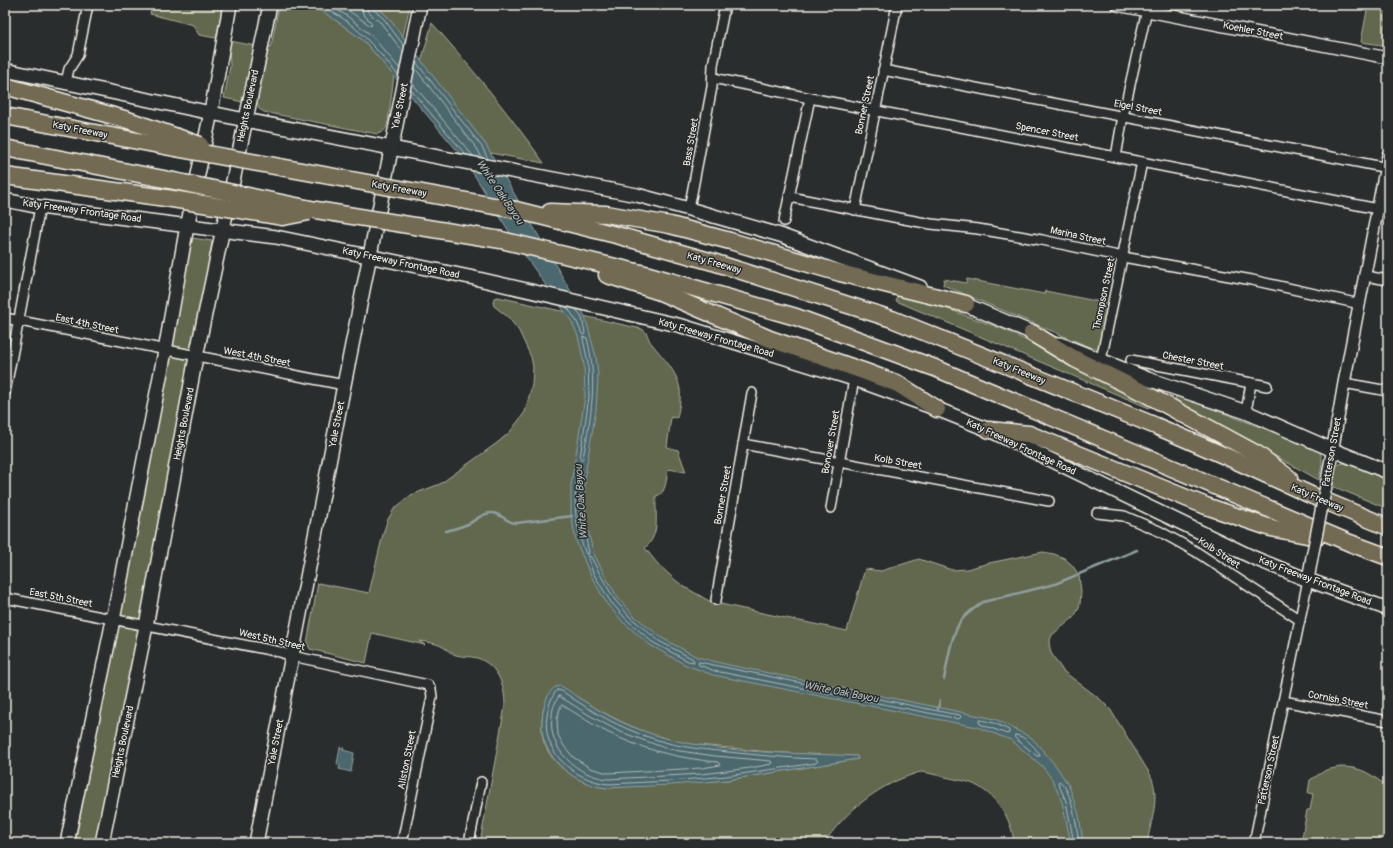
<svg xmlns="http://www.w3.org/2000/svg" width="1393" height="848" font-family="Pangolin,sans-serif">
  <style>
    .green { fill: #62684e; stroke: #abac9b; fill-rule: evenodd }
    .water { fill: #4b686e; stroke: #8f9f9f }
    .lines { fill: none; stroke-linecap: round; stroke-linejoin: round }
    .shore { stroke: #b0bab7; stroke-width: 1 }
    .stream { stroke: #8f9f9f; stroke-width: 2.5 }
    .minor-casing { stroke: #f4f1e8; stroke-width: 12 }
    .tertiary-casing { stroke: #f4f1e8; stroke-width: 14 }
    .secondary-casing { stroke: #f4f1e8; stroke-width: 16 }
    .motorway-casing { stroke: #f4f1e8; stroke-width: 19 }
    .minor { stroke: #2a2d2e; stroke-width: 9 }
    .tertiary { stroke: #2a2d2e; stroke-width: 11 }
    .secondary { stroke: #2a2d2e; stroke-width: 13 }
    .motorway { stroke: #736b52; stroke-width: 16 }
    .tertiary-bridge-casing { stroke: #f4f1e8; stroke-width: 14; stroke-linecap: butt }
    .motorway-bridge-casing { stroke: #f4f1e8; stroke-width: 19; stroke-linecap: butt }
    .tertiary-bridge { stroke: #2a2d2e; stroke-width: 11 }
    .motorway-bridge { stroke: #736b52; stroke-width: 16 }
    .labels { text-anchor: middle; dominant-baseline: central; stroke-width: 3; stroke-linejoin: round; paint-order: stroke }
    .street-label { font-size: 10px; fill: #f4f1e8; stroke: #2a2d2e }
    .water-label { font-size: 11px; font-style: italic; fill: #b0bab7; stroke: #2a2d2e }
  </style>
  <rect width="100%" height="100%" fill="#2a2d2e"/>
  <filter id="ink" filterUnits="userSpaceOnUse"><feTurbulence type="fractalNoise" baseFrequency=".025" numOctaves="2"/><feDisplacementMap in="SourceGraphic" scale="8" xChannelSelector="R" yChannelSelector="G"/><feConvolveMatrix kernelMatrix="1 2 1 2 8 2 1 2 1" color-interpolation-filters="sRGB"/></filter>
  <g filter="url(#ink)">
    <g class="green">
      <polygon points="150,5 223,5 216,38 199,35 193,25 150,14 152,7"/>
      <path d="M279 5H298L322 11 341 24 365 42 394 76 388 122C386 129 385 132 377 134L264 112 259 109 256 100 267 46 271 47Z"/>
      <polygon points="374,5 410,5 403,37 387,16"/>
      <polygon points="1368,5 1388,5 1388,46 1361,42"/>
      <path d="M432 23C472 68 509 114 544 163L490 153 486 145 421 62Z"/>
      <polygon points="230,41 256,46 243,102 224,98 230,66 229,49"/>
      <polygon points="192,238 212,241 209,260 206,295 99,843 75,843"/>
      <polygon points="944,279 966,283 967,279 1044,294 1045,291 1111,304 1100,344 1098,348 1092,348 943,285"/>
      <polygon points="898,294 931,303 1003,329 1152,403 1149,408 896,301"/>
      <path d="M498 297 642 329C649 333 647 339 652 344 663 358 677 371 680 389 681 399 679 409 677 418L671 417 667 447 678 450 686 472 668 469C666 478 667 494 656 496 655 516 661 533 645 548L657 563 674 579 683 586 711 602 847 631 865 569 881 571 919 559 952 570 967 569 989 563 1043 552 1054 554 1064 558 1072 565 1079 575 1081 592 1080 604 1078 610 1073 618 1052 635 1049 643 1051 653 1063 671 1100 699 1110 709 1150 774C1161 796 1151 821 1147 843H1014C1012 818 995 793 971 783 963 780 953 779 945 777 938 776 928 772 921 772 915 773 909 776 903 778 871 791 844 814 824 843H480L505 706C505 686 498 665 477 658 470 656 463 657 456 655 451 654 447 649 443 647 436 643 427 642 419 641L425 645 372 633 366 663 310 649 307 643 318 583 369 593 383 534 387 521 394 509 411 495 440 484 497 443 510 432 525 412 532 385 533 367 531 357 519 331 508 317 494 306 493 303 494 298ZM579 698C607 716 636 730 667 739 688 745 710 746 731 748 772 753 814 755 856 756H857L858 759 727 780 607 788C581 785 550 766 543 739 541 729 542 719 543 710Z"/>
      <path d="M1176 395 1318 449C1325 459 1321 468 1319 480L1175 401Z"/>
      <polygon points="1344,463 1360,467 1388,479 1388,509 1332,486 1336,465"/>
      <path d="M1340 767C1363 767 1370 774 1388 787V843H1301L1307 810H1310L1313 794 1308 793 1310 780 1326 770Z"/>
    </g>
    <g class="water">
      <polygon points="298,5 374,5 387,16 486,145 585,316 596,357 598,376 596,409 586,469 584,496 587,525 593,552 604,574 618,598 633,615 662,638 697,657 729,665 995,719 1032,738 1056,766 1069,786 1079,815 1083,843 1071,843 1062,802 1052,779 1042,766 1011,740 977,727 713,675 686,665 650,645 623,622 607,604 590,574 576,541 571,515 571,485 585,397 584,364 578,336 572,322 518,246 465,160 365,42 341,24 322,11"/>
      <path d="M561 686C569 690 576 697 584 701 601 712 619 722 638 729 704 755 786 752 857 756L858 759 727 780 671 785 607 788C580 785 553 767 544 740 539 727 543 685 561 686Z"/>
      <polygon points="340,747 344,748 343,750 354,753 351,772 339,769 340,765 337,764"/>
    </g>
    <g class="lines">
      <g class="shore">
        <path d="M314 5C350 14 375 48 398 75"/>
        <polyline points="329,5 347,16 371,35 400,69"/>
        <polyline points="340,5 371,26 372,23 363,14 361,5"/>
        <polyline points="367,5 368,12 381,23 403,52"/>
        <polyline points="372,5 373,9 384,19 404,46"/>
        <polyline points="416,62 482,147 488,159"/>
        <polyline points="415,68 478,150 482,158"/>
        <polyline points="412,83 473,156"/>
        <polyline points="411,90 466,155"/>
        <polyline points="567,307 576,320 582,334 584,335 585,333 582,318 576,309"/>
        <path d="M584 337 587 338C598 382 591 415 583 458L581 460 580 458 589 397 588 363 583 339Z"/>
        <path d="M580 468 582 470 580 497 583 526 589 552 588 555 586 554C574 525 573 500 578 470Z"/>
        <polygon points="588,556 591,557 601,576 615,600 630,617 659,641 693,659 694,662 688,661 652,642 626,619 610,601 593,573 588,558"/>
        <polygon points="699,662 948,713 960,715 961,717 959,719 715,671 699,665"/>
        <path d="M557 690 562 691C594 714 629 733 668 743 687 748 708 750 728 752 757 755 787 758 816 759L818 761 816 763 727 776 671 781 608 784C574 780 541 752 547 716 548 707 551 697 557 690Z"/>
        <path d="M559 696 589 715 618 731 665 748 680 751 715 756 771 761 772 764 750 768 702 774 608 779C577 776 547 749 552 716 552 709 555 702 559 696Z"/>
        <path d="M562 705C575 712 588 722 601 729 639 749 676 758 718 762L720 765 702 768 608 773 590 768 573 757 564 746 558 735 557 719 560 708Z"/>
        <polygon points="981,720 994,723 1009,730 1009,733 1007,734 980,724 979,721"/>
        <path d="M1015 735C1026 736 1033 746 1040 754V756H1037L1015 738Z"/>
        <path d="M1074 843 1066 801 1058 783 1059 781C1072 788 1077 829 1079 843"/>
      </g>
      <g class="stream">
        <path d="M446 531C453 529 461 527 468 524 475 521 482 513 491 513 501 512 505 523 517 523L572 516"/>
        <path d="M944 679C948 661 950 639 960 622 965 614 975 608 983 602L1055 584 1137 550"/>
        <polyline points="938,709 940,700"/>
      </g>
      <defs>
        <g id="minor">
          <polyline points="883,70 1388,168"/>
          <polyline points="713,78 810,98 1116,157 1378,209"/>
          <polyline points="66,82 69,69 78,55 88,5"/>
          <polyline points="1116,157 1123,116 1148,5"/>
          <polyline points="790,197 904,219 931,224 978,229 1042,240 1123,257 1252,280 1360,304"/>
          <polyline points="689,209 712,87 713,65 725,5"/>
          <polyline points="855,210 897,5"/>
          <polyline points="784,221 810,98"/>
          <polyline points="1365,276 1388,280"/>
          <polyline points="5,318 344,385"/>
          <polyline points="1101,360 1142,162"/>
          <polyline points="1131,360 1267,386"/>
          <polyline points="1344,383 1388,391"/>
          <polyline points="5,393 40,207"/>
          <polyline points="1246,412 1251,383"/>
          <polyline points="743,444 1049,501"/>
          <polyline points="831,508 854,379"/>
          <polyline points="1097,513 1124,516 1159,531 1195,551 1300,620"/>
          <polyline points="5,598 280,652 292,656 428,685 431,689 432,697 402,843"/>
          <polyline points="716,600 752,393"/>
          <polyline points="1283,701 1388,721"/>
          <polyline points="469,843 481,782"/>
          <polyline points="1254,843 1308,580"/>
        </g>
        <g id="tertiary">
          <polyline points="1117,5 1388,58"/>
          <polyline points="1328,476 1344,383 1388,155"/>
          <polyline points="1308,580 1312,557"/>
        </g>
        <g id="secondary">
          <polyline points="5,70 245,120 637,195 689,209 780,235 920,287"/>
          <polyline points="5,200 40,207 86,213 276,237 474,278 682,326 854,379 937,409 989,430 1254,558 1308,580 1388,609"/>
          <polyline points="957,301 1040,336"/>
          <polyline points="1060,344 1148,379 1246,412 1333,450 1388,472"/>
          <polyline points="67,843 113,620 165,351 185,237 211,112 230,5"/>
          <polyline points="102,843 146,626 196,357 270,5"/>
          <polyline points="256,843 344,385 420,5"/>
        </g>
        <g id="motorway">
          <polyline points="5,86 128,120 177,137"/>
          <polyline points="5,116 175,148"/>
          <polyline points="5,148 169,180"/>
          <polyline points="5,176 166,198"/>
          <polyline points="516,210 620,236 713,262 892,319 1156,426 1232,459 1313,496 1388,527"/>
          <polyline points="550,212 606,214 670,225 730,241 840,273 966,304"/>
          <polyline points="501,240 645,274 796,317 935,368 1350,543 1388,557"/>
          <polyline points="607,275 660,292 770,339 863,371 898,384 937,409"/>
          <polyline points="1032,333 1075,359 1144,393 1257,454 1289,478"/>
          <polyline points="989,430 1029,434 1206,506 1271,528 1317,537"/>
        </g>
      </defs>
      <use href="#minor" class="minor-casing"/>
      <use href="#tertiary" class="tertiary-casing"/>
      <use href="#secondary" class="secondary-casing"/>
      <use href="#motorway" class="motorway-casing"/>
      <use href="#minor" class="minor"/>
      <use href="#tertiary" class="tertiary"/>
      <use href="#secondary" class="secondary"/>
      <use href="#motorway" class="motorway"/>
      <defs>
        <polyline id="tertiary-bridge" points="1312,557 1328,476"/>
        <g id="motorway-bridge">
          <polyline points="177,137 200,145"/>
          <polyline points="175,148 516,210"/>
          <polyline points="169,180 316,210 501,240"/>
          <polyline points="166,198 283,217 309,212"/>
        </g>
      </defs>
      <use href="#tertiary-bridge" class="tertiary-bridge-casing"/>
      <use href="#motorway-bridge" class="motorway-bridge-casing"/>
      <use href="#tertiary-bridge" class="tertiary-bridge"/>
      <use href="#motorway-bridge" class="motorway-bridge"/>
    </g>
  </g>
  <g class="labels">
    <g class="street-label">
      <text transform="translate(1253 31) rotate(11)">Koehler Street</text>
      <text transform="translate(865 105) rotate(-78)">Bonner Street</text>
      <text transform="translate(248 106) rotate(-78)">Heights Boulevard</text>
      <text transform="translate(400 106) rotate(-78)">Yale Street</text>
      <text transform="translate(1138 108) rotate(11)">Eigel Street</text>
      <text transform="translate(80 130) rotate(11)">Katy Freeway</text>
      <text transform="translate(1047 132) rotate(11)">Spencer Street</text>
      <text transform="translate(691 142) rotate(-80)">Bass Street</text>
      <text transform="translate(399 189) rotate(10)">Katy Freeway</text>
      <text transform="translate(82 211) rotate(8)">Katy Freeway Frontage Road</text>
      <text transform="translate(1078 236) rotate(12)">Marina Street</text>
      <text transform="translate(401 263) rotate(12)">Katy Freeway Frontage Road</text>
      <text transform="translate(714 263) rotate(16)">Katy Freeway</text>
      <text transform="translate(1104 294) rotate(-78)">Thompson Street</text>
      <text transform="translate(87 324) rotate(12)">East 4th Street</text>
      <text transform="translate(716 338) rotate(16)">Katy Freeway Frontage Road</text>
      <text transform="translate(257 357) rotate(11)">West 4th Street</text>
      <text transform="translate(1193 361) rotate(11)">Chester Street</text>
      <text transform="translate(1019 371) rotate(22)">Katy Freeway</text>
      <text transform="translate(184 424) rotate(-79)">Heights Boulevard</text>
      <text transform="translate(337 424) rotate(-79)">Yale Street</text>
      <text transform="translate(831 442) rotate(-80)">Bonover Street</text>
      <text transform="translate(1021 447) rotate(25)">Katy Freeway Frontage Road</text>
      <text transform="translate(1332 452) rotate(-80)">Patterson Street</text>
      <text transform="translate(898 462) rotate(10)">Kolb Street</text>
      <text transform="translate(723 495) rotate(-80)">Bonner Street</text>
      <text transform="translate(1317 498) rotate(23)">Katy Freeway</text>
      <text transform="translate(1219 553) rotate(33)">Kolb Street</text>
      <text transform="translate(1315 581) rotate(21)">Katy Freeway Frontage Road</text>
      <text transform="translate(61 598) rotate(11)">East 5th Street</text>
      <text transform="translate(272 640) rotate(13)">West 5th Street</text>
      <text transform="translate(1338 700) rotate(11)">Cornish Street</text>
      <text transform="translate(123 742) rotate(-78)">Heights Boulevard</text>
      <text transform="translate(276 742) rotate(-79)">Yale Street</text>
      <text transform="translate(407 760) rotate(-79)">Allston Street</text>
      <text transform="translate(1269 770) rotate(-78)">Patterson Street</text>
    </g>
    <g class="water-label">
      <text transform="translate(500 192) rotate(56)">White Oak Bayou</text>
      <text transform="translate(581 502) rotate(-94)">White Oak Bayou</text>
      <text transform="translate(841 692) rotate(11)">White Oak Bayou</text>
    </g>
  </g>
  <rect width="1393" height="848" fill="none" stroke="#2a2d2e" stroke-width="20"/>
  <rect x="10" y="10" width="1373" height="828" fill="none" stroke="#f4f1e8" stroke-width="1.5" filter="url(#ink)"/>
</svg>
